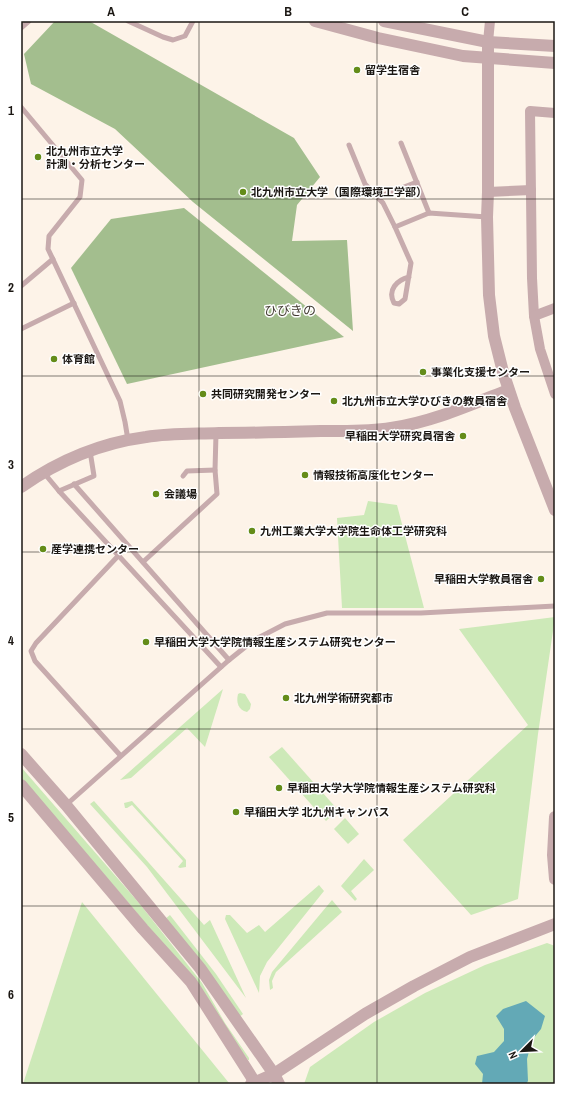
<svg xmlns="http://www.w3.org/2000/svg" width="576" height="1105" font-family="'Archivo Narrow','Noto Sans JP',sans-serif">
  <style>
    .green { fill: #cde9b8 }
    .forest { fill: #a3be8e }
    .water { fill: #63a9b6 }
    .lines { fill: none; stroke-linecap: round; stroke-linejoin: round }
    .service { stroke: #c7abad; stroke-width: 5 }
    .minor { stroke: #c7abad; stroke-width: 10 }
    .tertiary { stroke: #c7abad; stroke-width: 12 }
    .grid { fill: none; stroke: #1b1713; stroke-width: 1; stroke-opacity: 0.55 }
    .poi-dot { fill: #648c19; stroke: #fff; stroke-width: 1.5 }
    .labels { text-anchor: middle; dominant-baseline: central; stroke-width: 3; stroke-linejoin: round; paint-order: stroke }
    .poi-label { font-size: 11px; font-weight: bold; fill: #1b1713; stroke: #fff; text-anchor: start }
    .quarter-label { font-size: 13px; fill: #433b32; stroke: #fff }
    .neatline { fill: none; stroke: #1b1713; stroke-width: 1.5 }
    .grid-label { font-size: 13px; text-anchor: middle; font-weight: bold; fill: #1b1713 }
  </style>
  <rect width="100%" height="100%" fill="#fdf3e8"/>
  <g class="green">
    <polygon points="368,501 397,505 424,608 342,608 337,518 364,515"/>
    <polygon points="555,617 538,734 518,899 471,915 403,840 528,725 459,629"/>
    <polygon points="223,689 205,747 187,728 131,778 120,780"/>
    <path d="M240 693 245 694 251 704 250 709 247 712C238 710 236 702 238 694Z"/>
    <polygon points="282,747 338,810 326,821 269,757"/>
    <polygon points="21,767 139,903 202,983 225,1023 249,1058 249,1060 248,1060 185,972 133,908 21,778"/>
    <polygon points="94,801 204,925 210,920 246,998 147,867 90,804"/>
    <polygon points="132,801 186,860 186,867 180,868 178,867 183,861 132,805 127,808 125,808 124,803"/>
    <polygon points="345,818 359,834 348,844 334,829"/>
    <polygon points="364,859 374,870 351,891 357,899 355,901 341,886"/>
    <polygon points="319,885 324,891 267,962 260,976 259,993 225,919 226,915 230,915 247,933 259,925 265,932"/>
    <polygon points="332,900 342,912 276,972 272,981 273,988 270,990 269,980 272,972"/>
    <polygon points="82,902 229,1083 23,1084"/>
    <polygon points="170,915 216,974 243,1014 239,1017 165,919"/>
    <polygon points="547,943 555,946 555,1084 304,1084 310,1067 374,1022 425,993 485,965"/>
  </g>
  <g class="forest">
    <polygon points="55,21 89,21 294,138 320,177 297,205 292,241 347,240 353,331 193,202 115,129 31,84 24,54"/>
    <polygon points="184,208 344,337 127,384 71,268 111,219"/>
  </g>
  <polygon class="water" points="526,1001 545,1016 541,1029 532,1040 527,1059 528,1081 526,1084 482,1084 483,1074 475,1064 477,1056 494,1052 504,1041 504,1029 496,1016 503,1009"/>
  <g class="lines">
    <g class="service">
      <polyline points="128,21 163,37 173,40 185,36 193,21"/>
      <polyline points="21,28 29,21"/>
      <polyline points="21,107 82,180 80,197 49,236 48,249 120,401 125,422 128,440"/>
      <polyline points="401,143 429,213"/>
      <polyline points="349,145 365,184 383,203 395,227"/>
      <polyline points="378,197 417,182"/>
      <path d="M409 277C397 280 387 290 394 303L399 304 405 299 411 263 395 227 429 213 487 217"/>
      <polyline points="21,286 53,259"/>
      <polyline points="21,329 74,303"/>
      <polyline points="44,473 59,491 221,667"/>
      <polyline points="183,476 187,471 215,470"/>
      <polyline points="74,484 229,660"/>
      <polyline points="59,491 94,476 90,451"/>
      <polyline points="119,555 36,643 31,651 35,661 120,755"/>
      <polyline points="143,562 217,494 215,470 216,434"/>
      <polyline points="66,805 229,660 254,640 285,624 327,613 421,613 555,606"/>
    </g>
    <g class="minor">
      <polyline points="488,42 490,21"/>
      <polyline points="555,113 530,111 532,278 534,316 540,349 555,394"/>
      <polyline points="488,192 531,190"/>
      <polyline points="534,316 555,308"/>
    </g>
    <g class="tertiary">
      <polyline points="315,21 378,38 463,56 555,63"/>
      <polyline points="384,21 488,42 555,46"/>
      <polyline points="488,42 488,192 487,217 489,295 494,336 503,372 515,408 555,510"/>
      <path d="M21 487C58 461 101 443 146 437 170 433 194 434 219 433 253 433 287 432 321 431 344 431 368 432 391 428 432 422 470 405 508 390"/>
      <polyline points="21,754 66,805 200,968 274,1074 279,1084"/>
      <polyline points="21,785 143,929 191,982 256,1084"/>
      <polyline points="555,817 553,855 555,879"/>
      <polyline points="251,1084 274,1074 365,1014 414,986 470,957 555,924"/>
    </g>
  </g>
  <path class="grid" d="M199 21V1084M377 21V1084M21 199H555M21 376H555M21 552H555M21 729H555M21 906H555"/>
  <g class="poi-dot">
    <circle cx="357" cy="70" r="4"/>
    <circle cx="38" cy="157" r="4"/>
    <circle cx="243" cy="192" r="4"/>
    <circle cx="54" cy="359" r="4"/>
    <circle cx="423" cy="372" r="4"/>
    <circle cx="203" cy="394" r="4"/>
    <circle cx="334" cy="401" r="4"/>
    <circle cx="463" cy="436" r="4"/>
    <circle cx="305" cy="475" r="4"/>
    <circle cx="156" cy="494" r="4"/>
    <circle cx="252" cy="531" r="4"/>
    <circle cx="43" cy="549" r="4"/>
    <circle cx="541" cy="579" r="4"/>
    <circle cx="146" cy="642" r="4"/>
    <circle cx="286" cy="698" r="4"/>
    <circle cx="279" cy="788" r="4"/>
    <circle cx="236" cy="812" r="4"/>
  </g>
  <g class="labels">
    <g class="poi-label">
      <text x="365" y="70">留学生宿舎</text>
      <text x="46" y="151">北九州市立大学<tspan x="46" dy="13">計測・分析センター</tspan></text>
      <text x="251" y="192">北九州市立大学（国際環境工学部）</text>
      <text x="62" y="359">体育館</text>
      <text x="431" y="372">事業化支援センター</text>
      <text x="211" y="394">共同研究開発センター</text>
      <text x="342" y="401">北九州市立大学ひびきの教員宿舎</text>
      <text x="455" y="436" text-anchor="end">早稲田大学研究員宿舎</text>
      <text x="313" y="475">情報技術高度化センター</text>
      <text x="164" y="494">会議場</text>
      <text x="260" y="531">九州工業大学大学院生命体工学研究科</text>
      <text x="51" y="549">産学連携センター</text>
      <text x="533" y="579" text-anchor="end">早稲田大学教員宿舎</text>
      <text x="154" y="642">早稲田大学大学院情報生産システム研究センター</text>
      <text x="294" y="698">北九州学術研究都市</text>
      <text x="287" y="788">早稲田大学大学院情報生産システム研究科</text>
      <text x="244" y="812">早稲田大学 北九州キャンパス</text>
    </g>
    <g class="quarter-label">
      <text x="290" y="310">ひびきの</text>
    </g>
  </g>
  <rect width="576" height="1105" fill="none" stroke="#ffffff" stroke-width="44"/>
  <g transform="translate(522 1051) rotate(246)" stroke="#ffffff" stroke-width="3" paint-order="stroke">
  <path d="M0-3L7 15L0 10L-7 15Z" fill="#1b1713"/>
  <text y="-6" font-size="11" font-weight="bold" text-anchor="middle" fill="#1b1713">N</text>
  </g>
  <rect x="22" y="22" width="532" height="1061" class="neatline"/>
  <g class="grid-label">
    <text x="111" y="16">A</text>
    <text x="288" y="16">B</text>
    <text x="465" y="16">C</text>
    <text x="11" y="115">1</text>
    <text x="11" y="292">2</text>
    <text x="11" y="469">3</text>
    <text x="11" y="645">4</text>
    <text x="11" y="822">5</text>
    <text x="11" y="999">6</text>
  </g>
</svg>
